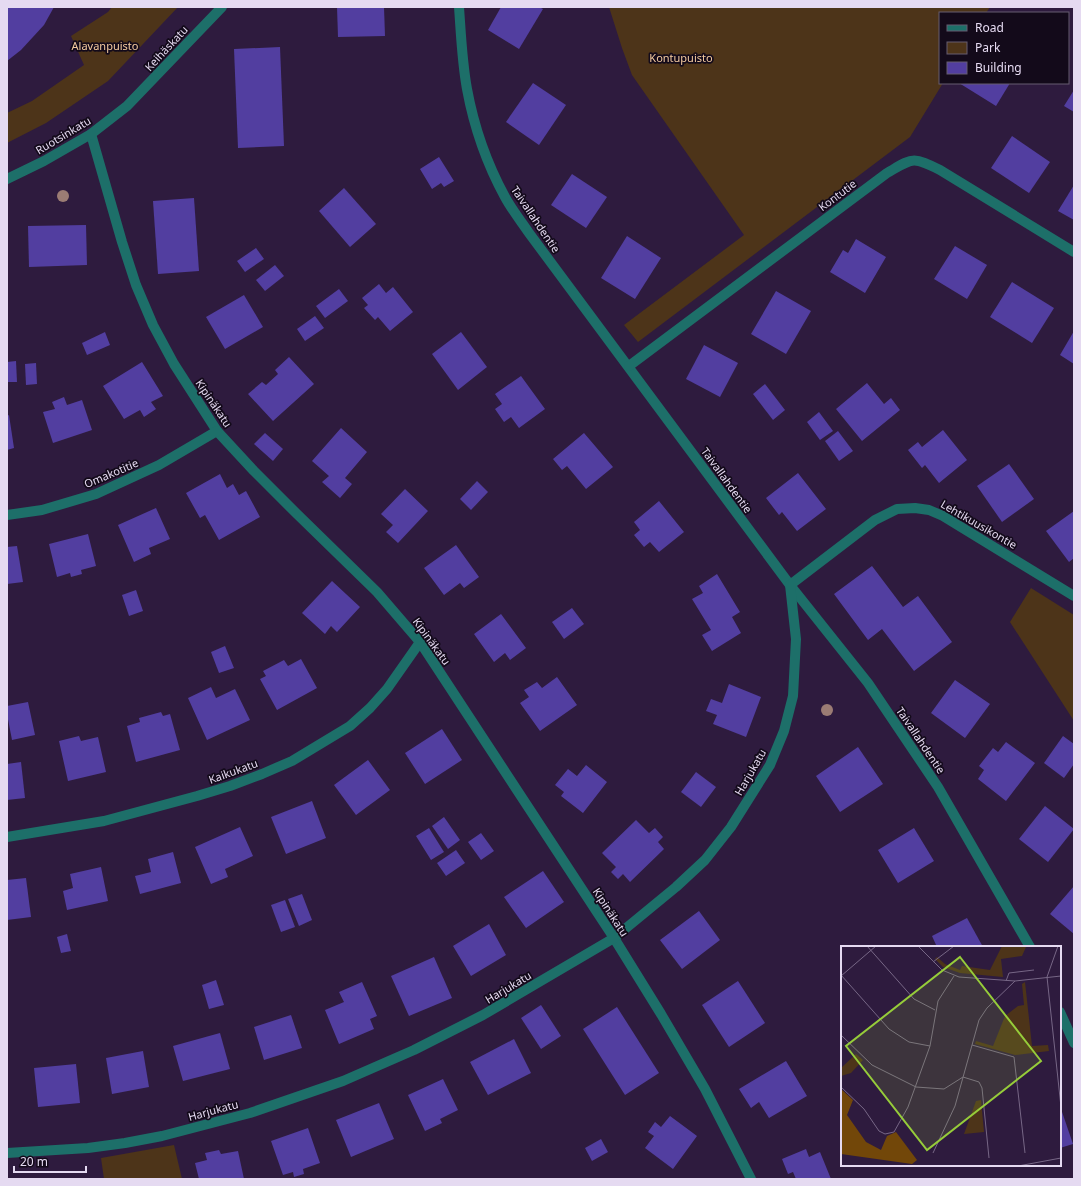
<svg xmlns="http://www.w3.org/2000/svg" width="1081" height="1186" font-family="'Noto Sans',sans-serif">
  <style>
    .green { fill: #4d3419 }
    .building { fill: #523ea0 }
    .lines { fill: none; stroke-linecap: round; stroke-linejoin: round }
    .minor { stroke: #1d6f69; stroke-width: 10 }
    .tertiary { stroke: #1d6f69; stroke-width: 10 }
    .tree { fill: #9b7c74 }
    .labels { text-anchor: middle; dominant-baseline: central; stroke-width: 3.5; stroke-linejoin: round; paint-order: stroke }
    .park-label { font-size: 11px; fill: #f4cba0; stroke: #130a1a }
    .street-label { font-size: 11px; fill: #e5daf1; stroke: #130a1a }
    .inset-road { fill: none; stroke: #776786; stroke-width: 1 }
    .view { fill: #96cc3a; fill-opacity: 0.15; stroke: #96cc3a; stroke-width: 2 }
    .inset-edge { fill: none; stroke: #e5daf1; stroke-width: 2 }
  </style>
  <rect width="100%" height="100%" fill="#2e1b3e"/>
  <g class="green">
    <polygon points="112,7 178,7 108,81 46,123 7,143 7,113 32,101 84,65 71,36 108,12"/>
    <polygon points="609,7 990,7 986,13 940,13 940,83 943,83 910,137 638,342 624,325 744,235 632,75 622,48"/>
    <polygon points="1031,588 1074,615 1074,721 1010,622"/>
    <polygon points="174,1145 182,1179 104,1179 101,1158"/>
  </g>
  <g class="building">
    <polygon points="7,7 54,7 44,25 21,50 7,61"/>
    <polygon points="337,7 384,7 385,36 338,37"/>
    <polygon points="501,7 539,7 543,9 519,49 488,30"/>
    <polygon points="280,47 284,146 238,148 234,49"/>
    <polygon points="533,83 566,105 539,145 506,122"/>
    <polygon points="959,83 1010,83 996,106"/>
    <polygon points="1074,90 1074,112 1064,106"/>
    <polygon points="1012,136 1050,162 1029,193 991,168"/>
    <polygon points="439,157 454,181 444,187 441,183 432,189 420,169"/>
    <polygon points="572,174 607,197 586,228 551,205"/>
    <polygon points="1074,185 1074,220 1058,211"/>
    <polygon points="344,188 376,224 350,247 319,211"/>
    <polygon points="194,198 199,271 158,274 153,201"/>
    <polygon points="86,225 87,265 29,267 28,226"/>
    <polygon points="627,236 661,258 635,299 601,278"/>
    <polygon points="856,239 886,257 865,293 830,272 843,250 848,253"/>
    <polygon points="955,246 987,265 967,299 934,279"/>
    <polygon points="256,248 264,259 245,272 237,261"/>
    <polygon points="275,265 284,276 265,291 256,280"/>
    <polygon points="1012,282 1054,308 1032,343 990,317"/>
    <polygon points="379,284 386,293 393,287 413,312 390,331 378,317 375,320 364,308 368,305 362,298"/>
    <polygon points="339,289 348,301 325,318 316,306"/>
    <polygon points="776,291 811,311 786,354 751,334"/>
    <polygon points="244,295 263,327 225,349 206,317"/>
    <polygon points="315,316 324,328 305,341 297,329"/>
    <polygon points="1074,331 1074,364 1060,355"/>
    <polygon points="105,332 110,345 87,355 82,343"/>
    <polygon points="461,332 487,367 458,390 432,354"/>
    <polygon points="704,345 738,363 720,397 686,379"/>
    <polygon points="289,357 314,384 273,421 248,394 262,382 266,385 278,374 275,370"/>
    <polygon points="16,361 17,382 7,382 7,362"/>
    <polygon points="142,362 163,396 151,402 156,409 144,417 140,410 124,419 103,386"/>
    <polygon points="36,363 37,384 26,385 25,364"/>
    <polygon points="521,376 545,409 519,428 511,417 504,422 495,409 502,404 495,394"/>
    <polygon points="867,383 884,404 891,398 900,410 862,441 836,409"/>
    <polygon points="765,384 785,410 773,420 753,394"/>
    <polygon points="64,397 67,405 82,400 92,430 53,443 43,412 55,409 52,402"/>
    <polygon points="819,412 833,431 820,440 807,422"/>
    <polygon points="9,415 14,448 7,450 7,416"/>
    <polygon points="341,428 367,452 345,478 352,484 340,498 322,482 329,476 312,461"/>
    <polygon points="943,430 967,460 939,483 925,465 922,468 908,450 918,442 922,447"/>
    <polygon points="838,431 853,451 839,461 825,441"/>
    <polygon points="265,433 283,449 273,461 254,444"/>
    <polygon points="584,433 613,467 586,489 567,466 562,470 553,459"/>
    <polygon points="1009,464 1034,499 1002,522 977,486"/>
    <polygon points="798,473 826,509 797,531 782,512 779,515 766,498"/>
    <polygon points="220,474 227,488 233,484 239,495 246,491 260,517 219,540 205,515 200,518 186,493"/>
    <polygon points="477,481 488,492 471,510 460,499"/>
    <polygon points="405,489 428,511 398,543 386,532 393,525 381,514"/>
    <polygon points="659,501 684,532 659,552 650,542 644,547 634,535 640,530 634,522"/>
    <polygon points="156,508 170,539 149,548 151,554 134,562 118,525"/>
    <polygon points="1074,511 1074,558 1069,562 1046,531"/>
    <polygon points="88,534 96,566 81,570 82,574 71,577 70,573 57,577 49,544"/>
    <polygon points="456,545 479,577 464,588 460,583 444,595 424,568"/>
    <polygon points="17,546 23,582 7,584 7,547"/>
    <polygon points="872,566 903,607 918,596 952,642 914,671 882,629 868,640 834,594"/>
    <polygon points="717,574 740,612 732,617 741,633 712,651 702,635 711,630 692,599 703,593 699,586"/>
    <polygon points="332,581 360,607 337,632 331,626 325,634 302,613"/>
    <polygon points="136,590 143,611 129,616 122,595"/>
    <polygon points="572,608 584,624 564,639 552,622"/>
    <polygon points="501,614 526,648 510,660 505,653 494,662 474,634"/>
    <polygon points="225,646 234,668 219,673 211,652"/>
    <polygon points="301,659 317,688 277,710 260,679 266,676 263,671 284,660 288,666"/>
    <polygon points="557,677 577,705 540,731 520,703 529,697 524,690 537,682 542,688"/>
    <polygon points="955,680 990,704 965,738 931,713"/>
    <polygon points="729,684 761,697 746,737 713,724 717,715 706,711 711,699 722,703"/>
    <polygon points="211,687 216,698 235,689 250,720 207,740 188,698"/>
    <polygon points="28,702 35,735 12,740 7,714 7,706"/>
    <polygon points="161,712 163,716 170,714 180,750 136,762 127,726 140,722 139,718"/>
    <polygon points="442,729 462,760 425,784 405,753"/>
    <polygon points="79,736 81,741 98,737 106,772 68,781 59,741"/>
    <polygon points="1063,736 1074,744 1074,764 1064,778 1044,763"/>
    <polygon points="1006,742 1035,763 1006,801 978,779 984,770 979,766 993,748 998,752"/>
    <polygon points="858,747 883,784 840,812 816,776"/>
    <polygon points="368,760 390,790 356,815 334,785"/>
    <polygon points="21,762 25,798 7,800 7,764"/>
    <polygon points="586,765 607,782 583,813 561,796 564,792 555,785 568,769 577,776"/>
    <polygon points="696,772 716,787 701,807 681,792"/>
    <polygon points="312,801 326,838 286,854 271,817"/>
    <polygon points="1045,806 1074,829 1048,862 1019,839"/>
    <polygon points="444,817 460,840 448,849 432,826"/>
    <polygon points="636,820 649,833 655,828 663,837 658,842 664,849 630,882 623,874 618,879 611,872 616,867 602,853"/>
    <polygon points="240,827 253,856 225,869 228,877 211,884 195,847"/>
    <polygon points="429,828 444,852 431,860 416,836"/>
    <polygon points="914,828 934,861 898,883 878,850"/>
    <polygon points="481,833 494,851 481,860 468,842"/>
    <polygon points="456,850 465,863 446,876 437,863"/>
    <polygon points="173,852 181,883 140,894 135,876 151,872 148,859"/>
    <polygon points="101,867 108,901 67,910 63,891 73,888 70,874"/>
    <polygon points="543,871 564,902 526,928 504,897"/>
    <polygon points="26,878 31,917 7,920 7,880"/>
    <polygon points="1074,886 1074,934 1050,914"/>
    <polygon points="302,894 312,920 299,926 288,899"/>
    <polygon points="285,900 295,927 281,932 271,905"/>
    <polygon points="699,911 720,940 682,969 660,940"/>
    <polygon points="967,918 983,947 937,947 932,936"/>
    <polygon points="489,924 506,955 471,976 453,946"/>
    <polygon points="67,934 71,951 61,953 57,937"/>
    <polygon points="434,957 452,998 409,1016 391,976"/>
    <polygon points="216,980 224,1005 209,1009 202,985"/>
    <polygon points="738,981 765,1023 729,1047 702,1005"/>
    <polygon points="362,982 377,1016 370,1019 374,1029 339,1044 325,1010 344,1002 339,992"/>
    <polygon points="541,1005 561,1036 541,1049 521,1018"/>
    <polygon points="617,1007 659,1073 625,1095 583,1029"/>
    <polygon points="291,1015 302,1048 264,1060 254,1027"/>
    <polygon points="220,1033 230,1069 183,1081 173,1046"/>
    <polygon points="514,1039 531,1073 488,1095 470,1062"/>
    <polygon points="143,1051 149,1087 112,1094 106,1058"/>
    <polygon points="786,1061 807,1096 769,1118 759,1102 751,1108 739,1089"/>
    <polygon points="76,1064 80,1103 38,1107 34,1068"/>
    <polygon points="443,1079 458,1110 440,1119 442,1123 425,1131 408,1095"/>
    <polygon points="379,1103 394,1139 351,1157 336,1120"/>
    <polygon points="1060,1106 1073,1144 1060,1148"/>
    <polygon points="670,1116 697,1136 673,1169 645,1148 654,1136 648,1132 655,1122 661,1127"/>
    <polygon points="308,1128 320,1163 303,1169 304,1174 294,1177 293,1172 283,1175 271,1141"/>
    <polygon points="601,1139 608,1152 592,1161 585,1148"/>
    <polygon points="806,1149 809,1157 820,1152 831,1179 796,1179 793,1172 788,1174 782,1159"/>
    <polygon points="219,1150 221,1154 238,1151 244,1179 199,1179 195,1163 207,1160 205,1153"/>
  </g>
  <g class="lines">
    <g class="minor">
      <path d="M459 7C461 34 462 62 467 89 474 127 487 164 505 197 512 210 521 221 529 233L790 585 868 683 938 787 1030 947"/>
      <polyline points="91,134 122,242 136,285 153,325 174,364 217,431 254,471 296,513 377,592 420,642 614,938 661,1014 705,1089 751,1179"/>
      <path d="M629 366 887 173C913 158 912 156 940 170L1074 252"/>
      <polyline points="7,515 42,510 96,494 159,465 217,431"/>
      <polyline points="7,837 104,821 197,796 230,786 262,774 292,761 350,726 370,708 387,689 420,642"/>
      <polyline points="1060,1012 1074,1043"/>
      <polyline points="7,1153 88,1148 125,1143 162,1136 250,1113 343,1081 414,1050 483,1015 614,938 676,887 705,860 731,827 770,765 784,731 793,696 796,639 790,585 875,520 897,509 915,508 929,510 943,516 1074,596"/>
    </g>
    <polyline class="tertiary" points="7,179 44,161 91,134 127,106 222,7"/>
  </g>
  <g class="tree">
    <circle cx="63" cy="196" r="6"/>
    <circle cx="827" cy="710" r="6"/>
  </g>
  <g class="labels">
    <g class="park-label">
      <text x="105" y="45">Alavanpuisto</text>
      <text x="681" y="57">Kontupuisto</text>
    </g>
    <g class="street-label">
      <text transform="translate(166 48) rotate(-47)">Keihäskatu</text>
      <text transform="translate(63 135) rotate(-31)">Ruotsinkatu</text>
      <text transform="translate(837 195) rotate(-37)">Kontutie</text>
      <text transform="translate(536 219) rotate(56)">Taivallahdentie</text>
      <text transform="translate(214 403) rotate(56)">Kipinäkatu</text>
      <text transform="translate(111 473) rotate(-23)">Omakotitie</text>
      <text transform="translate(727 480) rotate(54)">Taivallahdentie</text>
      <text transform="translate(979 524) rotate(30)">Lehtikuusikontie</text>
      <text transform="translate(432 641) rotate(54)">Kipinäkatu</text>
      <text transform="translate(921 740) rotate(56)">Taivallahdentie</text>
      <text transform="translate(233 771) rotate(-20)">Kaikukatu</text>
      <text transform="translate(750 772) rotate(-60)">Harjukatu</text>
      <text transform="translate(611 912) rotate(57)">Kipinäkatu</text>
      <text transform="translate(508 987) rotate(-31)">Harjukatu</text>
      <text transform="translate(213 1110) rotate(-15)">Harjukatu</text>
    </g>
  </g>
  <g transform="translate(841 946)">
    <rect width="220" height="220" fill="#2e1b3e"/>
    <path d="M161 0 185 1 181 10 160 13 162 31 119 27 102 21 94 13 96 11 104 18 119 24 121 20 149 24ZM184 36 191 100 207 99 208 105 174 109 134 98 135 95 152 100 164 70 177 60 183 59 181 38ZM15 108 22 114 10 127 0 130V122ZM140 154 143 186 123 188 135 155Z" fill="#4d3419"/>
    <path d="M0 143 12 154 6 169 25 196 40 204 46 190 55 186 76 214 71 218 0 208Z" fill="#724709"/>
    <path class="inset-road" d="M26 0 73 53 94 64M77 0 101 24 118 31 174 35 220 30M217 0 206 31 220 161M92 16 113 0M0 29 48 83 68 96 89 100M0 30 35 0M165 35 168 27 193 24M0 89 31 119 75 141 103 143 122 131 138 136 141 142 148 212M131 99 173 111 184 207M0 141 23 163 38 185 44 188 53 186 67 161 89 100 97 55 113 30M92 207 114 160 138 74 146 62 174 35M177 220 220 212"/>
    <path class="view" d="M119 11 200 115 86 204 5 100Z"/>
    <rect width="220" height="220" class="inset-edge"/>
  </g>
  <rect width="1081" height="1186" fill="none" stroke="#e5daf1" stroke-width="16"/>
  <rect x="939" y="12" width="130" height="72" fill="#130a1a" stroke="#675d70"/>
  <rect x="947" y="25" width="20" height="6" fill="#1d6f69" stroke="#675d70"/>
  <text x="975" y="32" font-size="12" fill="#e5daf1">Road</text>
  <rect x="947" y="42" width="20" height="12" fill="#4d3419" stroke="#675d70"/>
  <text x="975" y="52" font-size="12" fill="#e5daf1">Park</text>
  <rect x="947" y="62" width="20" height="12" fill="#523ea0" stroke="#675d70"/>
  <text x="975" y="72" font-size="12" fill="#e5daf1">Building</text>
  <path d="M14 1166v6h72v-6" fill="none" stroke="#e5daf1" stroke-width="2"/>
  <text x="20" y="1166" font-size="12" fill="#e5daf1" stroke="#130a1a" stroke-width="3" paint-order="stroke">20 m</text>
</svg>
